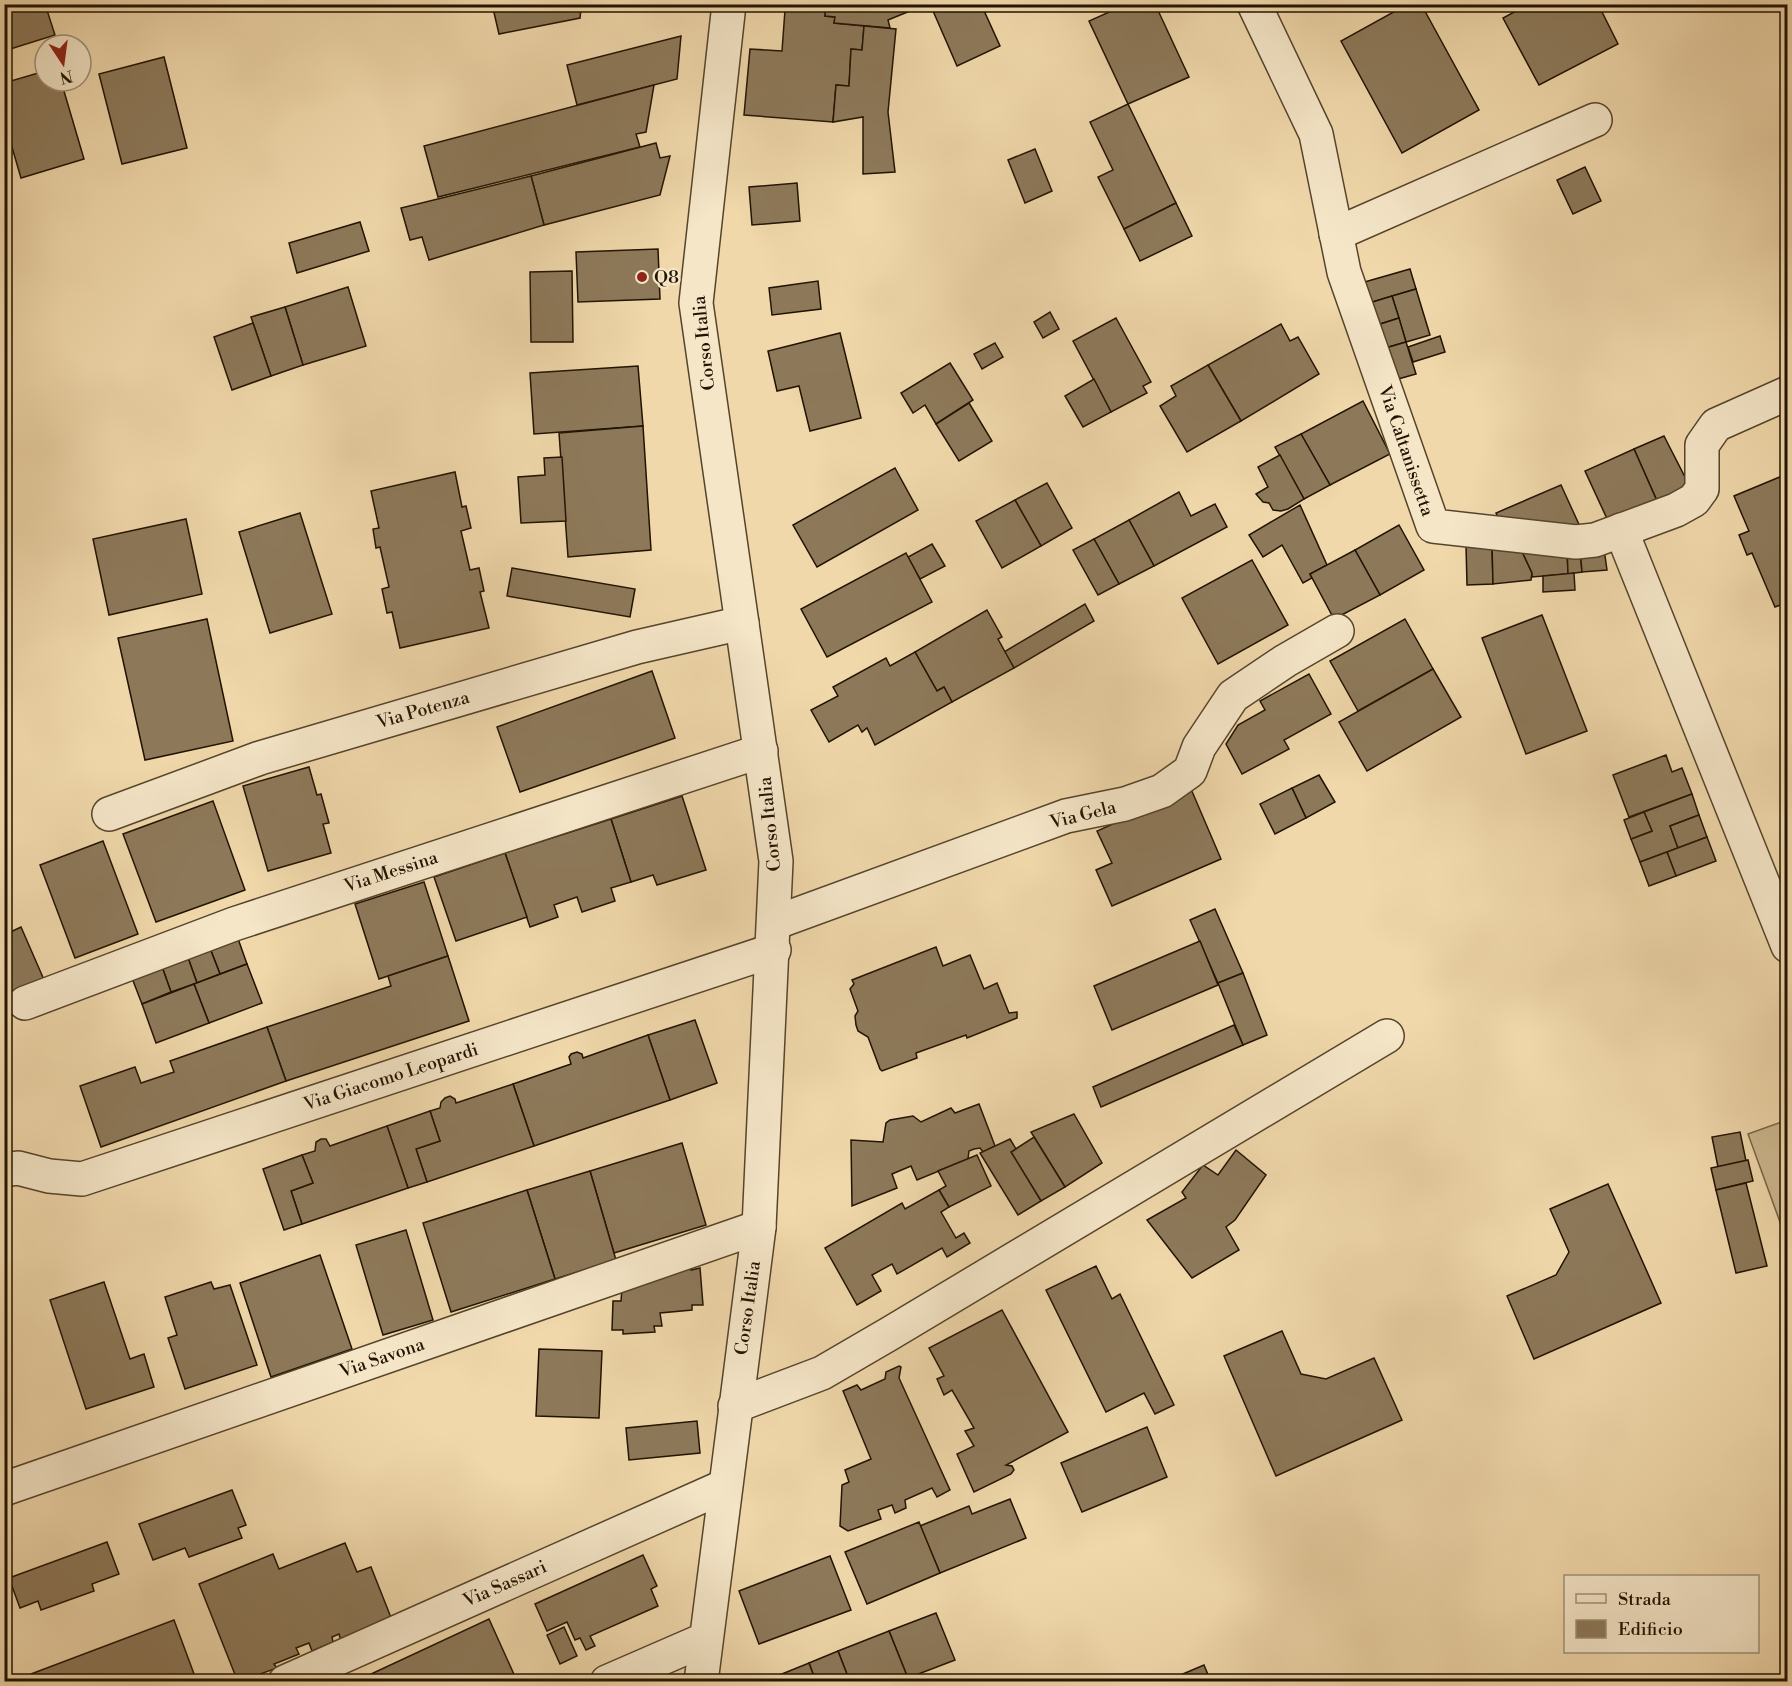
<svg xmlns="http://www.w3.org/2000/svg" width="1792" height="1686" font-family="'Libre Bodoni',serif">
  <style>
    .green { fill: #cdb78e; stroke: #776548; stroke-width: 1.5 }
    .building { fill: #8d795a; stroke: #211302; stroke-width: 1.5 }
    .lines { fill: none; stroke-linecap: round; stroke-linejoin: round }
    .minor-casing { stroke: #55442c; stroke-width: 36 }
    .minor { stroke: #f5e6c8; stroke-width: 33 }
    .poi-dot { fill: #8f2418; stroke: #f5e6c8; stroke-width: 2 }
    .labels { text-anchor: middle; dominant-baseline: central; stroke-width: 4.5; stroke-linejoin: round; paint-order: stroke }
    .poi-label { font-size: 18px; fill: #211302; stroke: #f5e6c8; text-anchor: start }
    .street-label { font-size: 18px; fill: #211302; stroke: #f5e6c8 }
  </style>
  <rect width="100%" height="100%" fill="#f0d8ab"/>
  <filter id="stains"><feTurbulence type="fractalNoise" baseFrequency=".00333" numOctaves="4"/><feColorMatrix values="0 0 0 0 .2 0 0 0 0 .09 0 0 0 0 .02 0 0 0 .5 -.17"/></filter>
  <radialGradient id="worn" r=".72"><stop offset=".6" stop-color="#630" stop-opacity="0"/><stop offset="1" stop-color="#630" stop-opacity=".3"/></radialGradient>
  <polygon class="green" points="1787,1120 1788,1232 1784,1233 1748,1134"/>
  <g class="building">
    <polygon points="4,4 45,4 55,35 4,51"/>
    <polygon points="492,4 603,4 581,9 580,18 499,34"/>
    <polygon points="773,4 826,4 825,16 835,17 834,23 864,26 862,50 851,49 849,86 836,85 833,122 744,115 750,49 782,51 785,10 773,9"/>
    <polygon points="826,4 927,4 888,20 890,28 834,23 835,17 825,16"/>
    <polygon points="930,4 981,4 1000,46 957,66"/>
    <polygon points="1127,4 1155,4 1189,77 1128,104 1089,21"/>
    <polygon points="1408,4 1421,4 1479,110 1402,153 1341,41"/>
    <polygon points="1529,4 1598,4 1618,44 1539,85 1503,18"/>
    <polygon points="864,26 896,29 888,112 895,172 863,174 863,117 833,122 836,85 849,86 851,49 862,50"/>
    <polygon points="681,36 677,79 577,105 567,65"/>
    <polygon points="164,57 187,148 122,164 99,74"/>
    <polygon points="45,71 45,81 61,81 84,159 21,178 4,120 4,83"/>
    <polygon points="654,85 646,132 636,134 640,147 438,197 424,146"/>
    <polygon points="1128,104 1176,203 1124,229 1098,177 1113,170 1090,122"/>
    <polygon points="656,143 660,158 670,156 660,195 544,225 531,176"/>
    <polygon points="1035,149 1052,191 1025,203 1008,160"/>
    <polygon points="1585,167 1601,201 1573,214 1557,180"/>
    <polygon points="531,176 544,225 429,260 422,237 410,240 401,208"/>
    <polygon points="797,183 800,221 752,225 749,187"/>
    <polygon points="1176,203 1192,236 1140,261 1124,229"/>
    <polygon points="360,222 369,251 297,273 289,243"/>
    <polygon points="658,249 660,299 578,302 576,252"/>
    <polygon points="1410,269 1416,289 1366,304 1361,283"/>
    <polygon points="572,271 573,342 531,342 530,272"/>
    <polygon points="818,281 821,309 772,315 769,288"/>
    <polygon points="348,287 366,346 303,365 285,307"/>
    <polygon points="1416,289 1430,335 1406,342 1392,296"/>
    <polygon points="1392,296 1399,318 1374,326 1366,304"/>
    <polygon points="285,307 303,365 271,376 251,317"/>
    <polygon points="1050,312 1059,329 1043,338 1034,322"/>
    <polygon points="1116,318 1151,382 1143,386 1147,393 1111,412 1073,341"/>
    <polygon points="1399,318 1406,342 1382,349 1374,326"/>
    <polygon points="253,323 271,376 232,390 214,337"/>
    <polygon points="1281,324 1290,341 1298,337 1319,374 1241,421 1208,365"/>
    <polygon points="840,333 861,418 810,431 799,386 777,391 768,351"/>
    <polygon points="1440,336 1445,352 1413,362 1408,347"/>
    <polygon points="1406,342 1416,374 1391,381 1382,349"/>
    <polygon points="995,343 1003,357 982,369 974,354"/>
    <polygon points="950,363 973,400 936,424 925,405 913,413 901,393"/>
    <polygon points="1208,365 1241,421 1187,452 1160,406 1176,396 1171,386"/>
    <polygon points="638,366 643,426 534,434 530,373"/>
    <polygon points="1094,379 1111,412 1083,427 1065,396"/>
    <polygon points="1363,401 1390,454 1330,485 1301,434"/>
    <polygon points="969,403 992,441 959,461 936,424"/>
    <polygon points="643,426 651,550 568,557 559,433"/>
    <polygon points="1301,434 1330,485 1304,499 1275,447"/>
    <polygon points="1664,436 1689,485 1657,501 1634,449"/>
    <polygon points="1634,449 1657,501 1609,523 1585,471"/>
    <polygon points="1280,455 1304,499 1288,509 1281,511 1273,510 1269,503 1263,502 1256,494 1268,487 1258,467"/>
    <polygon points="562,457 566,521 521,523 518,477 545,475 544,458"/>
    <polygon points="895,468 918,510 817,567 793,525"/>
    <polygon points="455,472 462,507 466,506 471,528 461,531 470,570 479,568 484,591 480,592 489,628 400,648 392,612 387,613 382,589 389,587 380,547 376,548 373,529 379,528 371,491"/>
    <polygon points="1787,474 1788,602 1775,607 1752,553 1747,555 1739,535 1749,531 1734,496"/>
    <polygon points="1047,483 1072,528 1041,546 1015,500"/>
    <polygon points="1561,485 1582,531 1504,529 1496,513"/>
    <polygon points="1179,492 1191,516 1215,504 1227,527 1154,566 1129,520"/>
    <polygon points="1015,500 1041,546 1002,568 976,521"/>
    <polygon points="1300,505 1327,565 1310,574 1312,578 1303,583 1282,545 1263,557 1249,535"/>
    <polygon points="300,513 332,614 270,633 239,532"/>
    <polygon points="186,519 202,594 109,615 93,539"/>
    <polygon points="1129,520 1154,566 1119,584 1094,539"/>
    <polygon points="1399,525 1424,570 1380,595 1355,550"/>
    <polygon points="1094,539 1119,584 1098,595 1073,550"/>
    <polygon points="932,544 945,566 920,579 908,557"/>
    <polygon points="1492,545 1493,584 1467,585 1466,546"/>
    <polygon points="1492,545 1519,545 1532,573 1531,580 1493,584"/>
    <polygon points="1519,545 1567,548 1568,574 1532,577 1532,573"/>
    <polygon points="1567,548 1580,549 1582,572 1568,574"/>
    <polygon points="1580,549 1604,549 1607,570 1582,572"/>
    <polygon points="1355,550 1380,595 1334,619 1310,574"/>
    <polygon points="906,553 932,602 827,657 801,609"/>
    <polygon points="1252,560 1288,625 1218,664 1182,598"/>
    <polygon points="512,568 635,589 630,617 507,596"/>
    <polygon points="1574,573 1575,590 1543,592 1543,576"/>
    <polygon points="1085,604 1094,621 1014,668 1004,652"/>
    <polygon points="987,610 1002,637 998,639 1014,668 952,702 944,687 937,691 915,652"/>
    <polygon points="1542,615 1587,731 1526,754 1482,638"/>
    <polygon points="207,619 233,741 145,760 118,638"/>
    <polygon points="1405,619 1433,669 1358,711 1330,661"/>
    <polygon points="915,652 937,691 944,687 952,702 875,745 867,728 862,732 858,725 829,742 811,710 838,696 833,687 886,658 890,666"/>
    <polygon points="1433,669 1461,717 1367,771 1339,722"/>
    <polygon points="652,671 675,738 520,792 497,727"/>
    <polygon points="1309,674 1331,714 1284,740 1289,749 1242,774 1226,744 1238,725 1265,710 1260,701"/>
    <polygon points="1666,755 1672,772 1682,768 1692,794 1629,817 1613,775"/>
    <polygon points="309,767 317,795 321,794 329,823 323,824 331,853 268,871 243,786"/>
    <polygon points="1319,775 1335,802 1306,818 1292,788"/>
    <polygon points="1292,788 1306,818 1275,834 1260,804"/>
    <polygon points="1191,789 1221,859 1112,906 1096,870 1112,863 1097,831"/>
    <polygon points="1692,794 1699,815 1670,826 1678,848 1640,862 1631,839 1652,831 1644,812"/>
    <polygon points="682,796 706,870 657,885 653,875 631,882 611,819"/>
    <polygon points="213,801 245,890 156,922 123,834"/>
    <polygon points="1644,812 1652,831 1631,839 1624,820"/>
    <polygon points="1699,815 1707,837 1678,848 1670,826"/>
    <polygon points="611,819 631,882 611,888 615,901 582,912 577,897 554,905 558,917 530,927 505,853"/>
    <polygon points="1707,837 1716,861 1676,876 1667,852"/>
    <polygon points="103,841 138,934 75,958 40,865"/>
    <polygon points="1667,852 1676,876 1649,886 1640,862"/>
    <polygon points="505,853 527,917 456,941 434,877"/>
    <polygon points="424,882 448,956 379,979 355,904"/>
    <polygon points="1215,909 1243,973 1218,983 1190,920"/>
    <polygon points="21,927 45,982 4,999 4,935"/>
    <polygon points="236,933 247,964 220,974 208,943"/>
    <polygon points="1200,941 1218,985 1112,1030 1094,986"/>
    <polygon points="208,943 220,974 197,983 186,952"/>
    <polygon points="936,947 943,966 970,955 984,989 997,983 1009,1013 1017,1012 1017,1018 967,1038 966,1035 916,1053 917,1058 882,1071 880,1069 868,1037 858,1031 856,1025 855,1016 858,1011 850,989 854,984 852,980"/>
    <polygon points="186,952 197,983 171,992 160,961"/>
    <polygon points="448,956 469,1021 286,1081 267,1027 391,986 388,976"/>
    <polygon points="160,961 171,992 142,1004 130,973"/>
    <polygon points="247,964 262,1003 209,1023 194,984"/>
    <polygon points="1243,973 1267,1035 1243,1045 1218,983"/>
    <polygon points="194,984 209,1023 156,1043 142,1004"/>
    <polygon points="695,1020 717,1083 670,1100 648,1035"/>
    <polygon points="1234,1025 1243,1045 1101,1107 1093,1087"/>
    <polygon points="267,1027 286,1081 101,1147 80,1086 135,1067 141,1083 174,1072 170,1061"/>
    <polygon points="648,1035 670,1100 534,1146 513,1084 571,1064 569,1057 571,1054 577,1052 582,1054 583,1058"/>
    <polygon points="513,1084 534,1146 427,1182 416,1149 440,1141 430,1111 440,1108 441,1102 445,1098 450,1096 455,1099 456,1103"/>
    <polygon points="979,1104 995,1146 983,1152 980,1148 974,1149 969,1151 968,1159 917,1180 911,1166 892,1174 897,1188 852,1206 851,1140 883,1142 886,1123 890,1120 913,1116 921,1122 951,1108 955,1113"/>
    <polygon points="430,1111 440,1141 416,1149 427,1182 408,1188 387,1126"/>
    <polygon points="1074,1114 1102,1163 1065,1187 1031,1132"/>
    <polygon points="387,1126 408,1188 302,1224 291,1191 313,1183 302,1155 315,1151 316,1142 321,1139 326,1139 330,1146"/>
    <polygon points="1740,1132 1746,1161 1718,1167 1712,1137"/>
    <polygon points="1034,1137 1065,1187 1041,1201 1011,1152"/>
    <polygon points="1010,1139 1016,1149 1011,1152 1041,1201 1018,1215 980,1153"/>
    <polygon points="682,1143 706,1225 614,1253 590,1171"/>
    <polygon points="1236,1150 1266,1175 1235,1220 1226,1227 1239,1250 1192,1278 1147,1220 1186,1198 1182,1192 1203,1165 1218,1175"/>
    <polygon points="302,1155 313,1183 291,1191 302,1224 284,1230 263,1169"/>
    <polygon points="977,1155 991,1186 949,1207 939,1190 946,1186 938,1171"/>
    <polygon points="1748,1160 1753,1181 1716,1190 1711,1168"/>
    <polygon points="590,1171 616,1260 555,1279 527,1190"/>
    <polygon points="1746,1183 1767,1266 1736,1273 1716,1190"/>
    <polygon points="1608,1184 1661,1303 1534,1359 1507,1296 1556,1275 1569,1252 1550,1209"/>
    <polygon points="527,1190 555,1279 451,1312 423,1223"/>
    <polygon points="939,1190 949,1207 941,1212 956,1238 964,1233 970,1243 947,1257 942,1248 897,1274 892,1264 872,1275 881,1291 857,1305 825,1248 902,1203 905,1209"/>
    <polygon points="406,1230 433,1320 383,1335 356,1245"/>
    <polygon points="320,1255 352,1349 271,1377 240,1283"/>
    <polygon points="690,1264 691,1270 700,1268 703,1305 692,1305 692,1310 660,1313 662,1326 654,1326 655,1332 623,1334 623,1330 612,1330 613,1301 621,1301 622,1288"/>
    <polygon points="1096,1266 1112,1299 1120,1294 1174,1405 1155,1414 1144,1393 1106,1412 1046,1290"/>
    <polygon points="104,1282 130,1359 144,1354 154,1387 86,1409 50,1300"/>
    <polygon points="211,1282 214,1289 230,1285 257,1365 185,1389 168,1338 177,1335 165,1297"/>
    <polygon points="1002,1310 1068,1432 1006,1465 1012,1466 1014,1470 1011,1474 974,1492 957,1454 974,1446 965,1431 974,1428 952,1390 944,1395 937,1379 944,1376 929,1348"/>
    <polygon points="1282,1331 1301,1374 1326,1379 1374,1358 1402,1420 1276,1476 1224,1356"/>
    <polygon points="539,1349 602,1351 599,1418 536,1416"/>
    <polygon points="899,1366 901,1367 899,1378 950,1490 937,1497 932,1488 905,1500 906,1508 895,1513 892,1505 878,1510 881,1519 848,1531 840,1526 842,1485 849,1482 845,1470 871,1459 843,1391 857,1385 861,1390 885,1379 886,1372"/>
    <polygon points="697,1421 700,1453 629,1460 626,1428"/>
    <polygon points="1147,1427 1167,1477 1082,1512 1061,1463"/>
    <polygon points="232,1490 246,1525 238,1528 242,1538 189,1557 185,1548 153,1560 139,1524"/>
    <polygon points="1010,1499 1026,1538 940,1573 920,1526 969,1506 972,1514"/>
    <polygon points="919,1522 940,1573 867,1604 845,1552"/>
    <polygon points="107,1542 119,1574 92,1584 94,1591 41,1610 38,1601 20,1608 9,1578"/>
    <polygon points="345,1543 357,1572 371,1567 392,1620 341,1641 339,1634 332,1637 333,1642 312,1651 309,1643 296,1648 299,1654 274,1664 277,1668 238,1682 199,1584 273,1554 279,1569"/>
    <polygon points="643,1555 657,1586 651,1589 658,1606 590,1636 595,1646 586,1650 580,1638 575,1640 567,1622 547,1631 535,1604"/>
    <polygon points="830,1556 851,1610 759,1644 739,1591"/>
    <polygon points="936,1613 955,1660 908,1678 889,1631"/>
    <polygon points="489,1619 517,1681 354,1682"/>
    <polygon points="174,1620 197,1682 34,1682 31,1674"/>
    <polygon points="564,1627 577,1656 560,1664 547,1635"/>
    <polygon points="889,1631 909,1681 850,1682 838,1651"/>
    <polygon points="838,1651 850,1682 816,1682 809,1663"/>
    <polygon points="809,1663 816,1682 779,1682 777,1676"/>
    <polygon points="1204,1665 1211,1682 1164,1682"/>
  </g>
  <g class="lines">
    <defs>
      <g id="minor">
        <polyline points="1254,4 1316,134 1344,272 1433,526 1576,542 1595,540 1676,510 1694,500 1702,489 1702,445 1716,425 1788,393"/>
        <polyline points="1336,234 1595,120"/>
        <polyline points="1621,530 1788,946"/>
        <polyline points="109,814 260,758 637,647 742,623"/>
        <polyline points="774,923 1066,816 1125,804 1162,791 1190,771 1199,747 1233,696 1285,661 1337,631"/>
        <polyline points="25,1003 234,924 761,751"/>
        <polyline points="4,1170 18,1168 49,1176 82,1179 774,950"/>
        <polyline points="735,1406 822,1373 889,1334 1387,1036"/>
        <polyline points="4,1489 759,1227"/>
        <polyline points="285,1682 725,1486"/>
        <polyline points="607,1682 706,1639"/>
        <polyline points="701,1682 759,1227 776,861 696,303 729,4"/>
      </g>
    </defs>
    <use href="#minor" class="minor-casing"/>
    <use href="#minor" class="minor"/>
  </g>
  <circle class="poi-dot" cx="642" cy="277" r="6"/>
  <g class="labels">
    <g class="poi-label">
      <text x="654" y="277">Q8</text>
    </g>
    <g class="street-label">
      <text transform="translate(704 343) rotate(-96)">Corso Italia</text>
      <text transform="translate(1406 451) rotate(71)">Via Caltanissetta</text>
      <text transform="translate(423 710) rotate(-16)">Via Potenza</text>
      <text transform="translate(1083 815) rotate(-14)">Via Gela</text>
      <text transform="translate(770 824) rotate(-96)">Corso Italia</text>
      <text transform="translate(391 872) rotate(-18)">Via Messina</text>
      <text transform="translate(391 1077) rotate(-18)">Via Giacomo Leopardi</text>
      <text transform="translate(748 1308) rotate(-82)">Corso Italia</text>
      <text transform="translate(382 1358) rotate(-19)">Via Savona</text>
      <text transform="translate(505 1584) rotate(-24)">Via Sassari</text>
    </g>
  </g>
  <rect width="1792" height="1686" fill="none" stroke="#f0d8ab" stroke-width="24"/>
  <rect x="6" y="6" width="1780" height="1674" fill="none" stroke="#211302" stroke-width="3"/>
  <rect x="12" y="12" width="1768" height="1662" fill="none" stroke="#211302" stroke-width="1.5"/>
  <rect x="1564" y="1575" width="195" height="78" fill="#f5e6c8" stroke="#a09279" stroke-width="1.5"/>
  <rect x="1576" y="1594" width="30" height="9" fill="#f5e6c8" stroke="#a09279" stroke-width="1.5"/>
  <text x="1618" y="1605" font-size="18" fill="#211302">Strada</text>
  <rect x="1576" y="1620" width="30" height="18" fill="#8d795a" stroke="#a09279" stroke-width="1.5"/>
  <text x="1618" y="1635" font-size="18" fill="#211302">Edificio</text>
  <g transform="translate(63 63) rotate(167)"><circle r="28" fill="#f5e6c8" stroke="#a09279" stroke-width="1.5"/>
  <path d="M0-4.5L10 22L0 15L-10 22Z" fill="#8f2418"/>
  <text y="-9" font-size="16" font-weight="bold" text-anchor="middle" fill="#211302">N</text>
  </g>
  <rect width="100%" height="100%" filter="url(#stains)"/>
  <rect width="100%" height="100%" fill="url(#worn)"/>
</svg>
